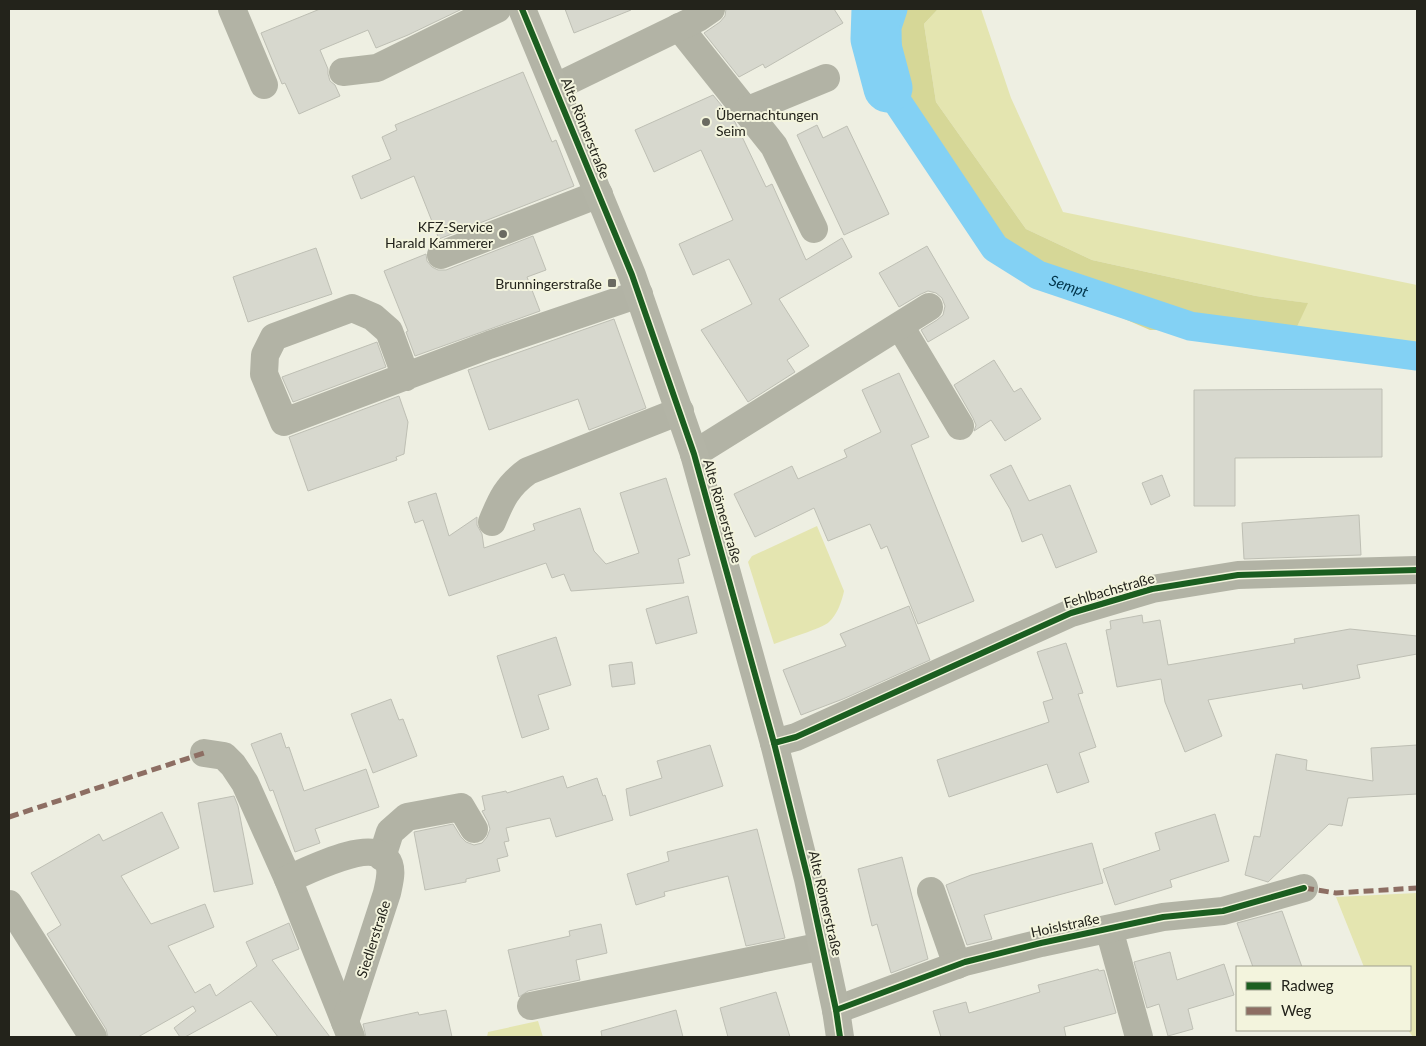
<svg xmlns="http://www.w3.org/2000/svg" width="1426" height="1046" font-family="Lato,sans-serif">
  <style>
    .green { fill: #e4e5b0 }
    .forest { fill: #d6d797 }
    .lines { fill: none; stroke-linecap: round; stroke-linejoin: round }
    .canal { stroke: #83d1f4; stroke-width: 29 }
    .river { stroke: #83d1f4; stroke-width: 49 }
    .building { fill: #d7d8ce; stroke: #bebfb4 }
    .minor { stroke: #b2b3a5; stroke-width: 28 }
    .major { stroke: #b3b4a6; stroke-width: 28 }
    .quiet { stroke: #8d6e63; stroke-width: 5; stroke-dasharray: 10 5; stroke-linecap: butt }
    .cycleway-casing { stroke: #f3f4dd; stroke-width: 9 }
    .cycleway { stroke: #1b5e20; stroke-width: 6 }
    .poi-dot { fill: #6a6a61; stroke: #f3f4dd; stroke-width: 2 }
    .labels { text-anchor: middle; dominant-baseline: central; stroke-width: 4; stroke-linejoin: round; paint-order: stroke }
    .poi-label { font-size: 14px; fill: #23231b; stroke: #f3f4dd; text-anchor: end }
    .street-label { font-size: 14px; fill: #23231b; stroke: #f3f4dd }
    .water-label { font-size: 15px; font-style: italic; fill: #01344a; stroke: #f3f4dd }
  </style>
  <rect width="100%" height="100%" fill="#eeefe2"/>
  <g class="green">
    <polygon points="938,9 981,9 1011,98 1063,212 1417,285 1417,345 1296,329 1307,303 1256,296 1092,260 1026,229 936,102 924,24"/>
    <path d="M817 526 844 591C842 601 837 615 829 622 823 628 784 640 774 644L748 562 752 556Z"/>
    <polygon points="1417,893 1417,1037 1413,1037 1408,1030 1410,1030 1410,967 1364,967 1336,897"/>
    <polygon points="538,1021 543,1037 487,1037 488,1032"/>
  </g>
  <polygon class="forest" points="875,9 938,9 924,24 936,102 1026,229 1092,260 1256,296 1308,303 1296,329 1150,330 1030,278 881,96 860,33"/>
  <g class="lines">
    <path class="canal" id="s1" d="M893 9 887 27 888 88 995 248 1038 275 1190 326 1417 356"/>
    <polyline class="river" points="876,9 875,39 888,88"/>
  </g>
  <g class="building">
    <polygon points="320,9 462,9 408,35 376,48 368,30 320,50 328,69 328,74 330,81 335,85 340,96 299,114 285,83 282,84 261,33"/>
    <polygon points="565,9 631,9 631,10 574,33"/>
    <polygon points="726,9 834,9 843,23 765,68 763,64 739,77 704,33 720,22 725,16"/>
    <polygon points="523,72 552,142 556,140 574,186 439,239 414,176 361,199 352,176 391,159 382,137 397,130 395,125"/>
    <polygon points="713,95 735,122 766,187 772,184 806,260 842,238 852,257 779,299 809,346 787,360 795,372 748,402 701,330 752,304 729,259 693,275 679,244 733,220 701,150 654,172 635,130"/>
    <polygon points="817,125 823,138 847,126 889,214 844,235 797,135"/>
    <polygon points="533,236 546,270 527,277 540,311 415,356 406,332 408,331 384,271 426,254 427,261 432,267 438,270 446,270"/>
    <polygon points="927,246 969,318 928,342 921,330 937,320 943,315 945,306 942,298 936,293 928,291 921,294 899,307 879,273"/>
    <polygon points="316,248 332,294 248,322 233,277"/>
    <polygon points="614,319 646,408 589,430 578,399 489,430 468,370"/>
    <polygon points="377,342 386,367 293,402 282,377"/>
    <polygon points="994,360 1014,392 1021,388 1041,419 1005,441 991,420 974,431 976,425 973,418 954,385"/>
    <polygon points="899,373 929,437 911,445 974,601 918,624 887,546 881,549 870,524 828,541 814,508 755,537 734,494 792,466 798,479 847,457 844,450 881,432 862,390"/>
    <polygon points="1382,389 1382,457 1235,458 1235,506 1194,506 1194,390"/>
    <polygon points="399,396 408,422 404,454 396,457 397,460 308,491 289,437"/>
    <polygon points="1011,465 1029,501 1070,485 1097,552 1056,568 1042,534 1022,542 1010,509 990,475"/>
    <polygon points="1162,475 1170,496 1151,505 1142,483"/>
    <polygon points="666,478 690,555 678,559 684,583 571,591 564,574 552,578 546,563 449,596 423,520 415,523 408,502 436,493 449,536 477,517 477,525 482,534 484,548 535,530 533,524 580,508 594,551 606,564 639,553 620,493"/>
    <polygon points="1359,515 1361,555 1244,559 1242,523"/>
    <polygon points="688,596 697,633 656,644 646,609"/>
    <polygon points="909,606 930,660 843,699 801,715 783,670 846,646 840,634"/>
    <polygon points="1142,615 1143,623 1160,620 1168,665 1295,643 1294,639 1350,629 1417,636 1417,654 1357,665 1360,678 1303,689 1302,684 1208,700 1222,736 1185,752 1165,702 1161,679 1117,687 1106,630 1111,629 1110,621"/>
    <polygon points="556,637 571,685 538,695 549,729 522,738 497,656"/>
    <polygon points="1066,643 1083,693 1078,694 1096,747 1079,753 1089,782 1057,793 1047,764 949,797 937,760 1049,722 1043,702 1053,699 1037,652"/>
    <polygon points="632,662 635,684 612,687 609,665"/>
    <polygon points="391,699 399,720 403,719 417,756 373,773 351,714"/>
    <polygon points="281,733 286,748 289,747 304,791 366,769 379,807 315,829 320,843 295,852 273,790 270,791 251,744"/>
    <polygon points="710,745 723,786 630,816 626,789 662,778 657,761"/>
    <polygon points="1417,745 1417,794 1348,798 1342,826 1329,824 1268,882 1245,875 1254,836 1260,837 1276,754 1307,760 1306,770 1373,781 1371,748"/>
    <polygon points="563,776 567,788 597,778 603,796 605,795 613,820 556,837 550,818 506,828 509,841 504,842 508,856 497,859 500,871 466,879 466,882 425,890 414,832 453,824 461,837 466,842 474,845 482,843 487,837 490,829 488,822 482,811 485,810 482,796 506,791 507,793"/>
    <polygon points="234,796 238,806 253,884 214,892 198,803"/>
    <polygon points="162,812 179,848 121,876 151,924 205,904 214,927 168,946 195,993 210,984 216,996 257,966 246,942 289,923 299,949 272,960 330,1037 278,1037 251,1001 185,1037 180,1037 174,1028 196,1011 193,1006 138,1037 108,1037 106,1029 47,934 61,925 31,873 99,834 103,841"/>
    <polygon points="1215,814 1229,861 1170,880 1172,887 1115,905 1103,869 1160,850 1155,833"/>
    <polygon points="757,829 785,938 746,946 728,876 664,892 665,896 636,905 627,874 669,861 667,852"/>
    <polygon points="1092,843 1103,883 984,915 992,939 967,945 946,885 971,875"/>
    <polygon points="902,857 928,959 891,973 877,924 872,926 858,869"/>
    <polygon points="1282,911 1302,967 1253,967 1237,923"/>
    <polygon points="601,924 607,953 576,960 580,980 528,991 519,997 508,950 570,936 569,931"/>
    <polygon points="1170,952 1177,980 1224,964 1234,995 1188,1009 1193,1029 1168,1036 1159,1004 1147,1008 1134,962"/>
    <polygon points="1098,969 1099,971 1104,970 1116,1013 1064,1027 1066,1037 941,1037 933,1011 966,1002 969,1013 1040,992 1038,985"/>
    <polygon points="776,992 790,1037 728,1037 720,1008"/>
    <polygon points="446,1010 452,1037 366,1037 363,1024 418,1012 419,1015"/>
    <polygon points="676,1010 683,1037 602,1037 601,1031"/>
  </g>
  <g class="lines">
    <g class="minor">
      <polyline points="232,9 264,85"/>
      <polyline points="679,27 774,146 814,229"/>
      <polyline points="343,72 377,68 497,9"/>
      <polyline points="556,87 698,18 711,9"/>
      <polyline points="746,111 826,78"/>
      <polyline points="441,255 599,194"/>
      <polyline points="900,326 960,426"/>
      <polyline points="406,377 389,331 373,317 352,308 274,337 265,355 264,374 284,422 489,345 639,294"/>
      <polyline points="694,454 929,307"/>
      <path d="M492 522C501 500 507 486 528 471L680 411"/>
      <polyline points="774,743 796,737 1071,613 1152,589 1238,575 1417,570"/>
      <polyline points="204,753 224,756 233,765 245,783 288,879 351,1037"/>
      <polyline points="382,857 390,832 407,817 461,807 474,829"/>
      <path d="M288 879C308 871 369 839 386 859 394 868 389 883 387 893L345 1022"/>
      <polyline points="931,891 957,965"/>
      <polyline points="9,904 93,1037"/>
      <polyline points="1109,929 1139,1037"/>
      <polyline points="531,1006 823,946"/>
      <polyline points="836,1010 965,962 1041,943 1163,917 1223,911 1304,888"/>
    </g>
    <polyline class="major" points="522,9 632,275 694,454 774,743 808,879 836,1010 840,1037"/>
    <g class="quiet">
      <polyline points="9,817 204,753"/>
      <polyline points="1304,888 1336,893 1417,888"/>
    </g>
    <defs>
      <g id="cycleway">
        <polyline points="522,9 632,275 694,454 774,743 808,879 836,1010 840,1037"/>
        <polyline points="774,743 796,737 1071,613 1152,589 1238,575 1417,570"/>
        <polyline points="836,1010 965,962 1041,943 1163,917 1223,911 1304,888"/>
      </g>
    </defs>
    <use href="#cycleway" class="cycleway-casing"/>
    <use href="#cycleway" class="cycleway"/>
  </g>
  <g class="poi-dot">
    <circle cx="706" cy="122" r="5"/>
    <circle cx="503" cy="234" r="5"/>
    <rect x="607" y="278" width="10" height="10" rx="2.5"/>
  </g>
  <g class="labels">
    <g class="poi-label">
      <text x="716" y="114" text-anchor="start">Übernachtungen<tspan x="716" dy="16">Seim</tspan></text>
      <text x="493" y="226">KFZ-Service<tspan x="493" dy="16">Harald Kammerer</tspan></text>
      <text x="602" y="283">Brunningerstraße</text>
    </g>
    <g class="street-label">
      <text transform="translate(586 128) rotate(68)">Alte Römerstraße</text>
      <text transform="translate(723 511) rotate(74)">Alte Römerstraße</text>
      <text transform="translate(1109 590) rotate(-16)">Fehlbachstraße</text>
      <text transform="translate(826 903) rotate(77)">Alte Römerstraße</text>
      <text transform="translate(1065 925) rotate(-12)">Hoislstraße</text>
      <text transform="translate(373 939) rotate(-72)">Siedlerstraße</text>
    </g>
    <g class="water-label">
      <text stroke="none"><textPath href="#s1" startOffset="356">Sempt</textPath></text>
    </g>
  </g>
  <rect width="1426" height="1046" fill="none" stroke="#23231b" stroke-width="20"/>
  <rect x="1236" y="966" width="175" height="65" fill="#f3f4dd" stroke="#a0a08f"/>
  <rect x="1246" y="982" width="25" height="8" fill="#1b5e20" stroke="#a0a08f"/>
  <text x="1281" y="991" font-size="15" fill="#23231b">Radweg</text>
  <rect x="1246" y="1007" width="25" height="8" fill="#8d6e63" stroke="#a0a08f"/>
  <text x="1281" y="1016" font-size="15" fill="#23231b">Weg</text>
</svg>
